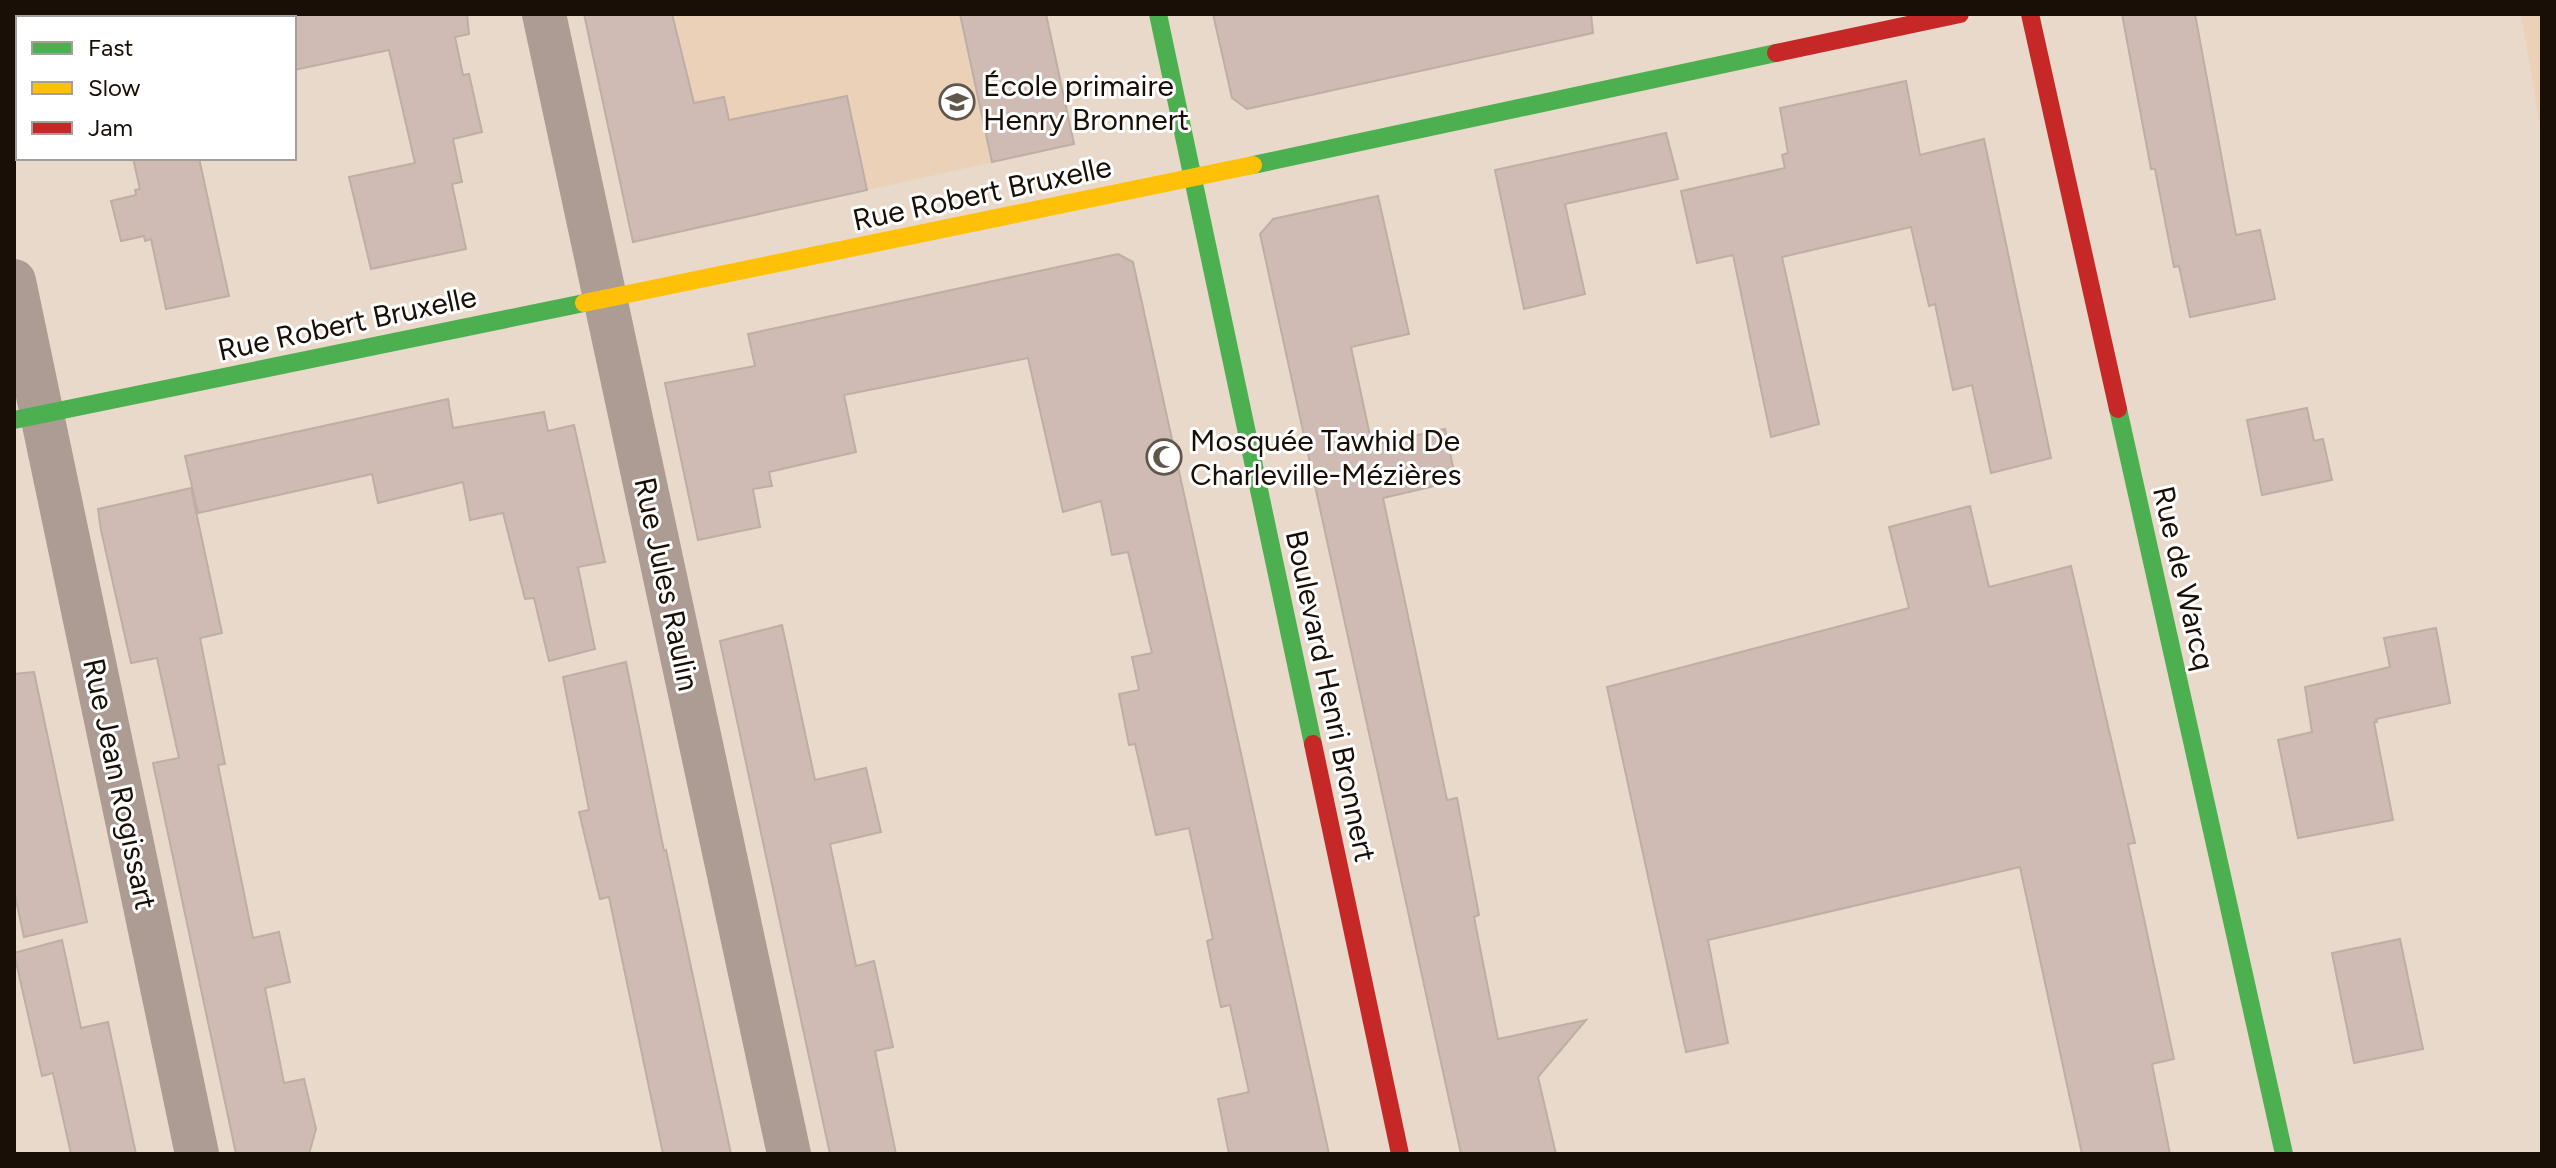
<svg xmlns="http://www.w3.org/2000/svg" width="2556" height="1168" font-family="Figtree,sans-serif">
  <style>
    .built { fill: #ebd1b8 }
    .building { fill: #cfbbb3; stroke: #bdaea6; stroke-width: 2 }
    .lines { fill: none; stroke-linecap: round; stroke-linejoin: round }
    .street { stroke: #ac9c93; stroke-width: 44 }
    .fast { stroke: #4caf50; stroke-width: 18 }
    .slow { stroke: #ffc107; stroke-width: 18 }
    .jam { stroke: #c62828; stroke-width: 18 }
    .labels { text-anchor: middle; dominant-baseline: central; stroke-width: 6; stroke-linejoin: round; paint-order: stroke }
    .poi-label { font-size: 30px; fill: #190f06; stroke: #fff; text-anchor: start }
    .street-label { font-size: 30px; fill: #190f06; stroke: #fff }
  </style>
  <rect width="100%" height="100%" fill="#e8d9ca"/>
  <g class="built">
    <polygon points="584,14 1046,14 1074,144 867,190 846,96 729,120 723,97 608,122"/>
    <polygon points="2521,14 2542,14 2542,137"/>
  </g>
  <g class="building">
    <polygon points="294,14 467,14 469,34 455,37 463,75 469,74 482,132 453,139 462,182 452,184 466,249 371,269 349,177 415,163 389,50 294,70"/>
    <polygon points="584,14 672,14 694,103 724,97 729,120 847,96 867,190 633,242"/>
    <polygon points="960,14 1046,14 1074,144 992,162"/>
    <polygon points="1213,14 1591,14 1593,33 1247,109 1232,98"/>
    <polygon points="2122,14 2195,14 2236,235 2260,230 2275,299 2190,317 2179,266 2174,267 2155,169 2151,169"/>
    <polygon points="1906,81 1920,155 1984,139 2051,458 1991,473 1972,385 1953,390 1935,304 1929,306 1911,227 1782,257 1819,424 1771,437 1733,255 1697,263 1681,191 1785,168 1782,155 1788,153 1780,108"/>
    <polygon points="1666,133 1678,179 1565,204 1585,294 1524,309 1495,170"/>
    <polygon points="133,158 199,158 229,296 166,309 151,239 145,241 144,236 121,241 111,201 136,195 135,190 140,189"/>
    <polygon points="1378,196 1409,334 1351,347 1372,445 1445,429 1456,481 1383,498 1447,800 1457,798 1479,915 1474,917 1498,1039 1586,1020 1538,1077 1556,1154 1461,1154 1260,234 1273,219"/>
    <polygon points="1118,254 1133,262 1329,1154 1229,1154 1218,1099 1249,1092 1230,1005 1221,1007 1214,975 1207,941 1213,939 1189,828 1156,835 1135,744 1129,745 1119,694 1139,690 1132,657 1152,653 1128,552 1112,555 1101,501 1063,512 1028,358 844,395 856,452 769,472 772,486 753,489 760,527 698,540 665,383 755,366 748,334"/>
    <polygon points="448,399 453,428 544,412 548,431 574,425 605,562 578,567 595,649 549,661 534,598 525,599 503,513 470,520 463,482 378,503 372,474 198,513 185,456"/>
    <polygon points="2307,408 2314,441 2323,439 2332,480 2262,495 2247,420"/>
    <polygon points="191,488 222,633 200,638 225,764 218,765 253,938 279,932 290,982 265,988 284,1083 304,1079 316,1129 309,1154 236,1154 153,763 179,758 157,658 131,663 101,530 98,509"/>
    <polygon points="1970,506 1989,587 2071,566 2135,843 2128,844 2174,1059 2152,1064 2170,1154 2082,1154 2020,867 1708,940 1728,1043 1686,1052 1607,687 1909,608 1889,527"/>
    <polygon points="782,625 815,780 866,768 881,832 830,844 856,966 874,961 893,1047 875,1051 896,1154 830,1154 792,978 720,641"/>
    <polygon points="2436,628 2450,703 2376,719 2377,722 2374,722 2393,820 2298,838 2278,740 2312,732 2305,687 2390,667 2384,638"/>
    <polygon points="626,662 664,851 666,850 731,1154 663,1154 609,897 600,899 579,812 589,810 563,677"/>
    <polygon points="34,672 87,922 24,937 14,891 14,674"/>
    <polygon points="2400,939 2423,1049 2354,1063 2332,953"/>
    <polygon points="62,940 81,1028 108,1022 136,1154 71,1154 53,1073 42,1076 14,953"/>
  </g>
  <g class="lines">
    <g class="street">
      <polyline points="544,14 789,1154"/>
      <polyline points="14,281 197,1154"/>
    </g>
    <g class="fast">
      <polyline points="1158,14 1313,744"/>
      <polyline points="1253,165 1776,53"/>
      <polyline points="2118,409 2284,1154"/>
      <polyline points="14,420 584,303"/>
    </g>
    <polyline class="slow" points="584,303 1253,165"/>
    <g class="jam">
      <polyline points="2030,14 2118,409"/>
      <polyline points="1776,53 1960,14"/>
      <polyline points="1313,744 1400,1154"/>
    </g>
  </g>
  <defs>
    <symbol id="school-ring" viewBox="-11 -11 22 22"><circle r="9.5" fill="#fff" stroke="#61564b" stroke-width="1.5"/><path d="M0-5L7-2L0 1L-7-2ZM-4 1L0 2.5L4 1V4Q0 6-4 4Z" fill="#61564b"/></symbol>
    <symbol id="mosque-ring" viewBox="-11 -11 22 22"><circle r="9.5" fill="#fff" stroke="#61564b" stroke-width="1.5"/><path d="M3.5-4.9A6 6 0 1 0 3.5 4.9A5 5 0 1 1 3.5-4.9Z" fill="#61564b"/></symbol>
  </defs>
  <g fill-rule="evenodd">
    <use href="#school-ring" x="937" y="82" width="40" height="40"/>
    <use href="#mosque-ring" x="1144" y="437" width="40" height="40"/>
  </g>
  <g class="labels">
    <g class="poi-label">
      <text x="983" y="85">École primaire<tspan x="983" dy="34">Henry Bronnert</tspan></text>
      <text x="1190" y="440">Mosquée Tawhid De<tspan x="1190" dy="34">Charleville-Mézières</tspan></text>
    </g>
    <g class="street-label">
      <text transform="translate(982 193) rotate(-12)">Rue Robert Bruxelle</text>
      <text transform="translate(347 323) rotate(-12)">Rue Robert Bruxelle</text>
      <text transform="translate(2184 578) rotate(77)">Rue de Warcq</text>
      <text transform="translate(667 584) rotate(78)">Rue Jules Raulin</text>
      <text transform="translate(1331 696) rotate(78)">Boulevard Henri Bronnert</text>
      <text transform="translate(120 784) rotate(78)">Rue Jean Rogissart</text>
    </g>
  </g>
  <rect width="2556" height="1168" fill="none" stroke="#190f06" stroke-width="32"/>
  <rect x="16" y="16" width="280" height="144" fill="#ffffff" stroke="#a39f9b" stroke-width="2"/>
  <rect x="32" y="42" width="40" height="12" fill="#4caf50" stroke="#a39f9b" stroke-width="2"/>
  <text x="88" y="56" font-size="24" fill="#190f06">Fast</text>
  <rect x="32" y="82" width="40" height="12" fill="#ffc107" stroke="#a39f9b" stroke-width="2"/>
  <text x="88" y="96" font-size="24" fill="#190f06">Slow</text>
  <rect x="32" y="122" width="40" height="12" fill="#c62828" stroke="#a39f9b" stroke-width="2"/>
  <text x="88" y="136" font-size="24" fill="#190f06">Jam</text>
</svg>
